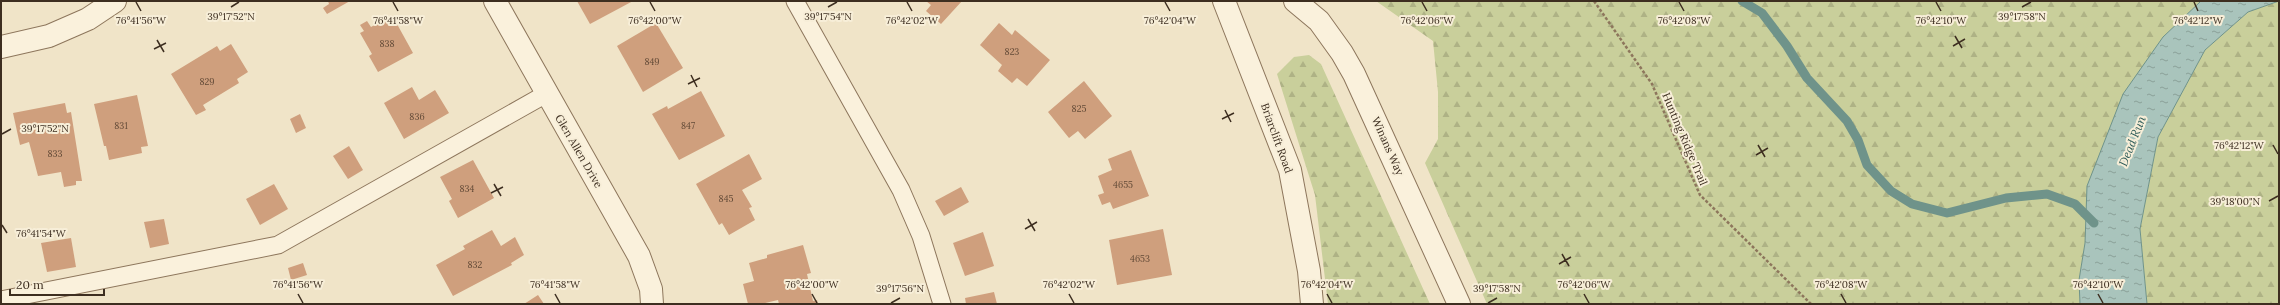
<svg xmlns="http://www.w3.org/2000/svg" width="2280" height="305" font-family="Lora,serif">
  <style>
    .forest { fill: url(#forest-firs) }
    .water { fill: url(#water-ripples); stroke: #6f938a }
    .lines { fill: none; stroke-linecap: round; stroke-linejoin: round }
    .stream { stroke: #6f938a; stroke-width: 9 }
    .building { fill: #cf9f7d }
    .service-casing { stroke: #8d765c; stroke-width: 19 }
    .minor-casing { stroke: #8d765c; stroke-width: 24 }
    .tertiary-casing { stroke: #8d765c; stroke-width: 24 }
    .path { stroke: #8d765c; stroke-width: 2.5; stroke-dasharray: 3 2; stroke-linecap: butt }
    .service { stroke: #faf1dc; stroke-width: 17 }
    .minor { stroke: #faf1dc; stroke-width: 22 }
    .tertiary { stroke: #faf1dc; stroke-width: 22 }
    .ticks { fill: none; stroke: #3d2e20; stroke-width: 1.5 }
    .labels { text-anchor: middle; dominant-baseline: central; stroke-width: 4; stroke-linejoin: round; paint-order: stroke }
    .number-label { font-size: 9px; fill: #624a37 }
    .street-label { font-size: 11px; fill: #3d2e20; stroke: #f7eed8 }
    .water-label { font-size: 12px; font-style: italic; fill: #2f5d5a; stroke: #f7eed8 }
    .ticks-label { font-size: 10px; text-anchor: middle; fill: #3d2e20; stroke: #f7eed8; stroke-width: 4; stroke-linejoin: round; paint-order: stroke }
  </style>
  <defs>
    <pattern id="forest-firs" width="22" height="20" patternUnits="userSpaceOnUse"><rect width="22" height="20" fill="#c9cf9b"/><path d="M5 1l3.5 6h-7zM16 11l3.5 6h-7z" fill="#aeb285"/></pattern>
    <pattern id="water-ripples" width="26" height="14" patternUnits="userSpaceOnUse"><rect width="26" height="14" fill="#a9c4bc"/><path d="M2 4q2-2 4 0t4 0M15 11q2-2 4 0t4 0" fill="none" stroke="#8ba098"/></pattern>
  </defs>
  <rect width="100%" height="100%" fill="#f0e4c8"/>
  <g class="forest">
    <polygon points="1376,1 2201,1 2163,37 2085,243 2079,280 2080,304 1487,304 1425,163 1438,139 1438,92 1433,41"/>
    <polygon points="2279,1 2279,304 2147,304 2140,229 2158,137 2205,50 2248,12"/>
    <polygon points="1309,55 1321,64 1430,304 1328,304 1315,195 1277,74 1294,57"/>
  </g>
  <polygon class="water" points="2201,1 2279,1 2248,12 2205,50 2158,137 2140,229 2147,304 2080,304 2079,280 2085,243 2087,186 2123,94 2163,37"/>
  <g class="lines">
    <polyline class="stream" points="1742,1 1762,13 1787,46 1807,78 1847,121 1858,140 1867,165 1891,191 1912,204 1947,213 2006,198 2047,194 2075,204 2094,223"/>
  </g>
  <g class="building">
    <polygon points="328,1 350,1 327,14 323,8 329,4"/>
    <polygon points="577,1 633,1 590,24"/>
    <polygon points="926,1 962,1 941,24 926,11 931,5"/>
    <polygon points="392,15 413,53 378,72 369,56 372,54 360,33 364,31 360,25 367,21 371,27"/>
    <polygon points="656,23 683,68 643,92 617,46"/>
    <polygon points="999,23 1012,35 1015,30 1050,60 1027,86 1017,78 1012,83 998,71 1002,65 980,45"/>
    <polygon points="231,44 248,72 237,79 239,83 203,105 206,110 196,115 171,74 217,46 220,51"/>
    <polygon points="1084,81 1112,116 1085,139 1078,131 1069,138 1048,112"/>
    <polygon points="412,87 419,100 435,90 449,113 404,139 384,103"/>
    <polygon points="701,91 725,136 679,160 652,114 667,106 668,109"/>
    <polygon points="137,95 148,146 141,147 142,153 109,160 106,146 104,146 94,104"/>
    <polygon points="65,103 67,113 71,112 82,181 76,181 76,185 64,187 61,172 38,176 29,142 20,145 13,113"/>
    <polygon points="300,114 306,128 296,133 290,119"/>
    <polygon points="349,146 363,170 348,179 333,156"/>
    <polygon points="1131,150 1149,196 1113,209 1110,202 1102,205 1098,195 1104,193 1098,176 1112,170 1108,159"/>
    <polygon points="749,154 762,179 742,190 752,207 749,208 755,220 729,235 722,223 719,225 696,184"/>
    <polygon points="473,160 494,198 458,218 449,201 452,199 440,177"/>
    <polygon points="274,184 288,209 260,225 246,199"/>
    <polygon points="961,187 969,202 944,216 935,201"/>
    <polygon points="164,219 169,244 150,248 144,222"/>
    <polygon points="1163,229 1172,275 1117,285 1109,240"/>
    <polygon points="492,230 501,246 515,237 524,255 511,263 512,265 453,296 436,265 465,249 463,246"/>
    <polygon points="983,232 994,266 965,276 953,243"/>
    <polygon points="71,238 76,267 47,272 41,243"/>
    <polygon points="803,245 811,273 807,274 813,301 817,300 818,304 779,304 778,300 761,304 748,304 743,284 754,281 749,263 767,258 767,255"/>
    <polygon points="303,263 307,275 291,280 288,268"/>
    <polygon points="994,292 997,304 966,304 965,298"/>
    <polygon points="538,295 544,304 524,304"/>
  </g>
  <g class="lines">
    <defs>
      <g id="service">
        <polyline points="795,1 901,190 921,236 942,304"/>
        <polyline points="1,300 278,245 546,94"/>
      </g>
      <g id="minor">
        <polyline points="495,1 639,256 651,289 652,304"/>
        <polyline points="1224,1 1290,170 1309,271 1312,304"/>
        <polyline points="1,47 49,36 88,19 115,1"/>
      </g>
      <polyline id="tertiary" points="1295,1 1319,21 1342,53 1354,74 1459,304"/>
    </defs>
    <use href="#service" class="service-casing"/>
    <use href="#minor" class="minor-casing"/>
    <use href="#tertiary" class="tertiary-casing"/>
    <polyline class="path" points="1594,1 1652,84 1700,195 1811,304"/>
    <use href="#service" class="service"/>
    <use href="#minor" class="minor"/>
    <use href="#tertiary" class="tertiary"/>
  </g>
  <path class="ticks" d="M136 2 141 11M393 2 398 11M650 2 655 11M907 2 912 11M1165 2 1170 11M1422 2 1427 11M1679 2 1684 11M1936 2 1941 11M2194 2 2198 11M231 7 239 2M828 7 837 2M2022 7 2031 2M1955 36 1962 48M157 40 164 52M1953 46 1965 39M154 49 166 43M691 75 697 87M688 84 700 78M1225 110 1231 122M1222 119 1234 113M2 134 11 129M1758 145 1765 157M2273 145 2278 154M1756 155 1768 148M494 184 501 196M491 193 503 187M2269 201 2278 196M1028 219 1035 231M2 225 7 233M1025 229 1037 222M1562 254 1569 266M1559 264 1571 257M298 294 303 303M555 294 560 303M812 294 817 303M1069 294 1074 303M1327 294 1332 303M1584 294 1589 303M1841 294 1846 303M2098 294 2103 303M891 303 900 298M1488 303 1497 298"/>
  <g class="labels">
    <g class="number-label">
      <text x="387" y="43">838</text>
      <text x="1012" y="51">823</text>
      <text x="652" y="61">849</text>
      <text x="207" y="81">829</text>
      <text x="1079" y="108">825</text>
      <text x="417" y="116">836</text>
      <text x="121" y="125">831</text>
      <text x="688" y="125">847</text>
      <text x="55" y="153">833</text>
      <text x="1123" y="184">4655</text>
      <text x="467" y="188">834</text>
      <text x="726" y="198">845</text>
      <text x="1140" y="258">4653</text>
      <text x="475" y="264">832</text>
    </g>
    <g class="street-label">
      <text transform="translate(1277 138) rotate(70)">Briarclift Road</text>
      <text transform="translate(1685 139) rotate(67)">Hunting Ridge Trail</text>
      <text transform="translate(1388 146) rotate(66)">Winans Way</text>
      <text transform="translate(579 151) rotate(60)">Glen Allen Drive</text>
    </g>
    <g class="water-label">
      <text transform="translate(2132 141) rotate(-68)">Dead Run</text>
    </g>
  </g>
  <g class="ticks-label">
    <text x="231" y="20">39°17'52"N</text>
    <text x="828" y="20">39°17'54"N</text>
    <text x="2022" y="20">39°17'58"N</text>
    <text x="2198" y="24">76°42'12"W</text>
    <text x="141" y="24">76°41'56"W</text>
    <text x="398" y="24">76°41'58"W</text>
    <text x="655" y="24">76°42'00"W</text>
    <text x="912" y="24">76°42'02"W</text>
    <text x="1170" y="24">76°42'04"W</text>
    <text x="1427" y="24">76°42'06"W</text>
    <text x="1684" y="24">76°42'08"W</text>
    <text x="1941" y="24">76°42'10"W</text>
    <text x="45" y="132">39°17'52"N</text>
    <text x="2239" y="149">76°42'12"W</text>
    <text x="2235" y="205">39°18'00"N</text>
    <text x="41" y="237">76°41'54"W</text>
    <text x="298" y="288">76°41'56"W</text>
    <text x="555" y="288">76°41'58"W</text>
    <text x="812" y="288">76°42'00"W</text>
    <text x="1069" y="288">76°42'02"W</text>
    <text x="1327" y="288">76°42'04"W</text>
    <text x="1584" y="288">76°42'06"W</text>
    <text x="1841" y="288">76°42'08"W</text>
    <text x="2098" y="288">76°42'10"W</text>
    <text x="900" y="292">39°17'56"N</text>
    <text x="1497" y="292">39°17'58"N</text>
  </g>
  <rect width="2280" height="305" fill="none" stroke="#3d2e20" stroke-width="4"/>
  <path d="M10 289v6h94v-6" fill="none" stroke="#3d2e20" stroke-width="2"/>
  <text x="16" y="289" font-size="12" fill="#3d2e20" stroke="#f7eed8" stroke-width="3" paint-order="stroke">20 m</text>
</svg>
